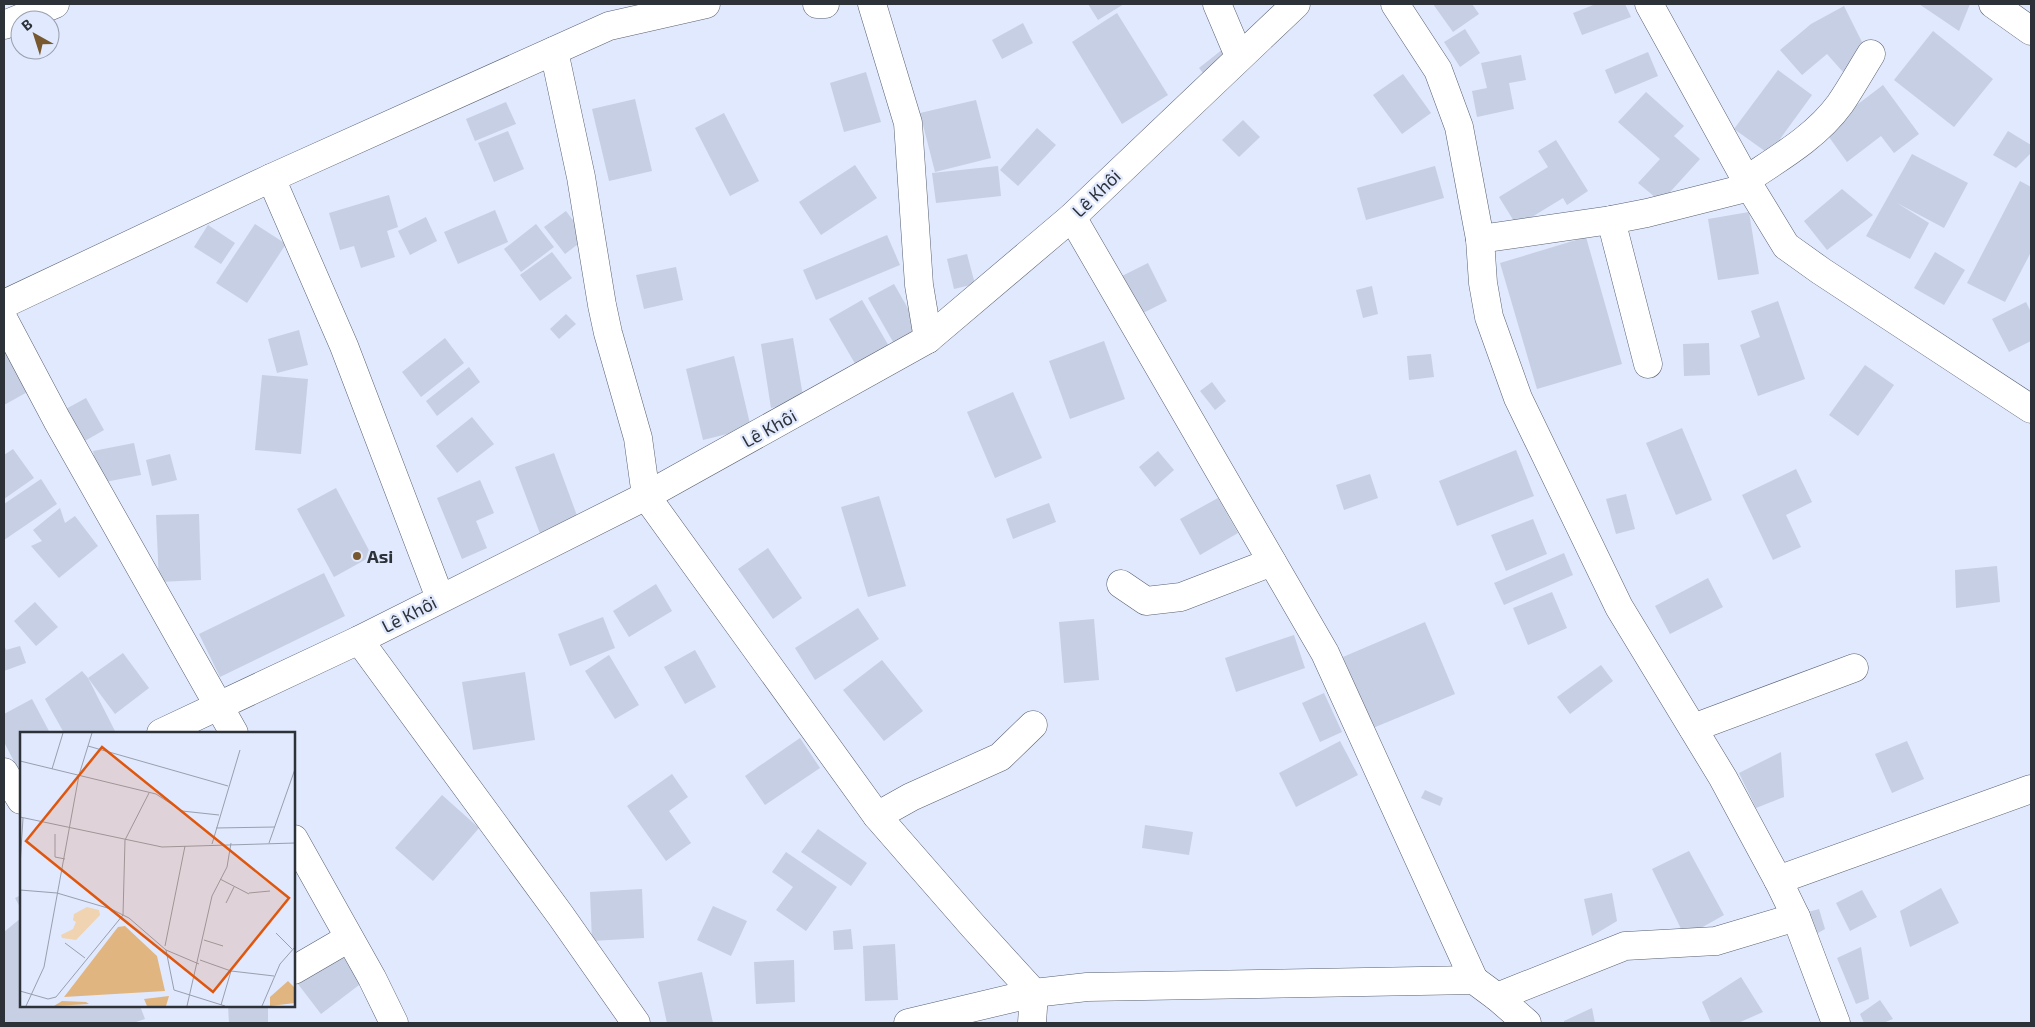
<svg xmlns="http://www.w3.org/2000/svg" width="2035" height="1027" font-family="'Exo 2',sans-serif">
  <style>
    .building { fill: #c6cfe3 }
    .lines { fill: none; stroke-linecap: round; stroke-linejoin: round }
    .minor-casing { stroke: #586070; stroke-width: 29 }
    .minor { stroke: #fff; stroke-width: 28 }
    .poi-dot { fill: #78582e; stroke: #e0e9fd; stroke-width: 2 }
    .labels { text-anchor: middle; dominant-baseline: central; stroke-width: 4.5; stroke-linejoin: round; paint-order: stroke }
    .street-label { font-size: 18px; fill: #2d3138; stroke: #e0e9fd }
    .poi-label { font-size: 18px; font-weight: bold; fill: #2d3138; stroke: #e0e9fd; text-anchor: start }
    .inset-road { fill: none; stroke: #989fae; stroke-width: 1 }
    .view { fill: #df570e; fill-opacity: 0.15; stroke: #df570e; stroke-width: 2.5 }
    .inset-edge { fill: none; stroke: #2d3138; stroke-width: 2.5 }
  </style>
  <rect width="100%" height="100%" fill="#e0e9fd"/>
  <g class="building">
    <polygon points="1088,4 1124,4 1098,20"/>
    <polygon points="1433,4 1472,4 1479,14 1453,32"/>
    <polygon points="1596,4 1625,4 1631,17 1582,35 1573,13"/>
    <polygon points="1919,4 1970,4 1959,31"/>
    <polygon points="1844,6 1867,52 1843,72 1827,54 1802,75 1780,50 1811,24"/>
    <polygon points="1117,13 1168,95 1122,124 1072,42"/>
    <polygon points="1023,23 1033,43 1002,59 992,40"/>
    <polygon points="1465,29 1480,53 1460,67 1444,42"/>
    <polygon points="1933,31 1993,79 1954,127 1894,80"/>
    <polygon points="1223,49 1234,62 1210,82 1199,68"/>
    <polygon points="1648,52 1658,76 1615,94 1605,70"/>
    <polygon points="1521,55 1526,80 1509,83 1514,109 1477,117 1472,91 1487,88 1481,63"/>
    <polygon points="1778,70 1812,95 1769,154 1734,129"/>
    <polygon points="866,72 881,122 844,132 830,83"/>
    <polygon points="1403,74 1431,113 1402,134 1373,95"/>
    <polygon points="1883,85 1919,134 1894,153 1881,136 1847,162 1824,130"/>
    <polygon points="1646,92 1684,126 1674,136 1700,159 1661,202 1638,183 1660,159 1618,122"/>
    <polygon points="635,99 652,171 609,181 592,109"/>
    <polygon points="976,100 991,158 935,172 920,113"/>
    <polygon points="506,102 516,124 475,141 466,119"/>
    <polygon points="724,113 759,181 730,196 695,128"/>
    <polygon points="1243,120 1260,137 1239,157 1222,140"/>
    <polygon points="1037,128 1056,145 1018,186 1000,170"/>
    <polygon points="508,131 524,169 494,182 478,143"/>
    <polygon points="2008,131 2031,145 2031,153 2016,168 1993,155"/>
    <polygon points="1556,140 1588,191 1567,205 1563,198 1517,226 1499,197 1548,167 1538,151"/>
    <polygon points="1912,154 1968,183 1944,228 1897,203 1929,223 1910,259 1866,236"/>
    <polygon points="855,165 877,198 821,235 799,202"/>
    <polygon points="998,166 1001,196 936,203 932,173"/>
    <polygon points="1435,166 1444,198 1366,220 1357,188"/>
    <polygon points="2020,181 2031,187 2031,252 2005,302 1967,283"/>
    <polygon points="1842,189 1873,215 1827,250 1804,221"/>
    <polygon points="389,195 398,227 387,231 395,257 361,268 354,246 340,250 329,213"/>
    <polygon points="495,210 508,242 458,264 444,232"/>
    <polygon points="566,211 586,238 565,254 544,227"/>
    <polygon points="1749,212 1759,274 1718,280 1708,219"/>
    <polygon points="426,217 437,241 410,255 398,231"/>
    <polygon points="255,224 286,244 247,303 216,283"/>
    <polygon points="536,224 554,247 521,272 504,249"/>
    <polygon points="208,225 235,243 221,264 194,247"/>
    <polygon points="887,235 900,265 816,300 803,270"/>
    <polygon points="1586,237 1622,364 1537,389 1500,263"/>
    <polygon points="552,252 572,278 540,301 520,275"/>
    <polygon points="1935,252 1965,270 1944,305 1914,288"/>
    <polygon points="967,254 975,284 954,289 947,259"/>
    <polygon points="1148,263 1167,301 1139,315 1120,277"/>
    <polygon points="676,267 683,300 644,309 636,275"/>
    <polygon points="894,284 926,340 900,354 868,298"/>
    <polygon points="1372,286 1378,314 1363,318 1356,290"/>
    <polygon points="862,300 897,360 864,379 829,319"/>
    <polygon points="1778,301 1805,379 1758,396 1740,345 1760,337 1751,311"/>
    <polygon points="2026,302 2031,312 2031,341 2009,352 1992,319"/>
    <polygon points="566,314 576,324 559,339 550,329"/>
    <polygon points="299,330 308,365 277,373 268,339"/>
    <polygon points="445,338 464,363 421,397 402,372"/>
    <polygon points="793,338 804,402 771,408 761,344"/>
    <polygon points="4,340 31,390 4,405"/>
    <polygon points="1104,341 1125,399 1070,419 1049,361"/>
    <polygon points="1709,343 1710,375 1684,376 1683,344"/>
    <polygon points="1431,354 1434,377 1409,380 1407,356"/>
    <polygon points="734,356 751,428 703,440 686,369"/>
    <polygon points="1865,365 1894,385 1858,436 1829,415"/>
    <polygon points="469,367 480,382 437,416 426,401"/>
    <polygon points="262,375 308,379 301,454 255,450"/>
    <polygon points="1212,382 1226,401 1215,410 1200,391"/>
    <polygon points="1013,392 1042,458 995,478 967,412"/>
    <polygon points="86,398 104,430 83,442 64,410"/>
    <polygon points="472,417 494,444 457,473 436,446"/>
    <polygon points="1682,428 1712,500 1676,515 1646,443"/>
    <polygon points="134,443 141,475 100,483 93,451"/>
    <polygon points="13,449 34,478 4,499 4,455"/>
    <polygon points="1516,450 1534,496 1457,526 1439,481"/>
    <polygon points="1158,451 1174,470 1155,487 1139,467"/>
    <polygon points="554,453 583,532 545,547 515,467"/>
    <polygon points="170,454 177,480 152,486 146,460"/>
    <polygon points="1796,469 1812,502 1786,515 1801,547 1773,560 1742,495"/>
    <polygon points="1370,474 1378,498 1344,510 1336,485"/>
    <polygon points="41,479 57,504 4,540 4,504"/>
    <polygon points="480,480 494,513 476,521 487,548 462,559 437,498"/>
    <polygon points="336,488 372,556 334,577 297,509"/>
    <polygon points="1626,494 1635,529 1616,534 1606,499"/>
    <polygon points="879,496 906,586 868,597 841,507"/>
    <polygon points="1218,498 1238,533 1200,555 1180,519"/>
    <polygon points="1049,503 1056,522 1013,539 1006,519"/>
    <polygon points="60,508 65,523 75,516 98,546 59,578 31,546 42,541 33,530"/>
    <polygon points="199,514 201,580 159,582 156,515"/>
    <polygon points="1533,519 1547,554 1506,571 1491,535"/>
    <polygon points="768,548 802,598 773,619 738,569"/>
    <polygon points="1564,553 1573,575 1504,605 1494,583"/>
    <polygon points="1997,566 2000,602 1956,608 1955,570"/>
    <polygon points="324,573 345,616 220,677 199,634"/>
    <polygon points="1708,578 1723,607 1670,634 1655,606"/>
    <polygon points="656,584 672,611 629,637 613,611"/>
    <polygon points="1552,592 1567,628 1528,645 1513,608"/>
    <polygon points="35,602 58,627 36,646 14,621"/>
    <polygon points="858,608 879,639 815,680 795,648"/>
    <polygon points="603,617 615,648 570,666 558,634"/>
    <polygon points="1094,619 1099,680 1064,683 1059,622"/>
    <polygon points="1425,622 1455,694 1373,728 1343,657"/>
    <polygon points="1294,635 1305,668 1236,692 1225,658"/>
    <polygon points="4,645 6,650 20,646 26,663 4,671"/>
    <polygon points="695,650 716,687 685,704 664,667"/>
    <polygon points="123,653 149,688 115,714 88,678"/>
    <polygon points="609,655 639,705 615,719 585,671"/>
    <polygon points="882,660 923,711 884,741 843,690"/>
    <polygon points="1601,665 1613,681 1570,714 1557,697"/>
    <polygon points="82,671 88,678 116,733 64,733 45,699"/>
    <polygon points="525,672 535,740 473,750 462,682"/>
    <polygon points="1324,693 1342,732 1320,742 1302,703"/>
    <polygon points="32,699 50,733 21,733 21,775 4,742 4,714"/>
    <polygon points="800,738 820,768 765,805 745,776"/>
    <polygon points="1340,741 1358,775 1296,807 1279,773"/>
    <polygon points="1907,741 1924,779 1892,793 1875,754"/>
    <polygon points="1781,752 1784,797 1756,808 1739,773"/>
    <polygon points="672,774 688,797 669,811 691,843 666,861 627,806"/>
    <polygon points="1425,790 1443,798 1440,806 1421,798"/>
    <polygon points="442,795 479,828 433,881 395,848"/>
    <polygon points="1145,825 1193,832 1189,855 1142,848"/>
    <polygon points="818,829 867,863 851,886 801,852"/>
    <polygon points="1689,851 1724,915 1685,937 1652,869"/>
    <polygon points="786,852 837,887 806,931 776,910 793,887 772,872"/>
    <polygon points="1941,888 1959,923 1910,947 1900,911"/>
    <polygon points="642,889 644,938 592,941 590,892"/>
    <polygon points="1862,890 1877,917 1850,931 1836,903"/>
    <polygon points="1612,893 1617,921 1592,936 1584,899"/>
    <polygon points="21,895 21,909 15,898"/>
    <polygon points="713,906 747,921 731,956 697,940"/>
    <polygon points="1819,909 1825,929 1811,937 1805,913"/>
    <polygon points="21,918 21,1006 140,1006 145,1019 133,1023 4,1023 4,932"/>
    <polygon points="851,929 853,949 834,950 833,931"/>
    <polygon points="895,944 898,1000 865,1001 863,946"/>
    <polygon points="1861,947 1869,999 1856,1004 1837,958"/>
    <polygon points="339,952 363,982 321,1014 298,984"/>
    <polygon points="794,960 795,1002 756,1004 754,962"/>
    <polygon points="702,972 713,1023 667,1023 658,982"/>
    <polygon points="1741,977 1763,1012 1738,1023 1711,1023 1702,1002"/>
    <polygon points="1880,1000 1893,1019 1883,1023 1864,1023 1860,1014"/>
    <polygon points="228,1006 268,1006 268,1023 229,1023"/>
    <polygon points="1592,1008 1595,1023 1564,1023 1564,1021"/>
  </g>
  <g class="lines">
    <defs>
      <g id="minor">
        <polyline points="817,4 825,4"/>
        <polyline points="872,4 908,123 919,285 928,339"/>
        <polyline points="1217,4 1239,56"/>
        <polyline points="1395,4 1438,70 1459,127 1480,239 1483,283 1489,317 1518,398 1619,607 1723,778 1778,880 1796,917 1836,1023"/>
        <polyline points="1649,4 1750,187 1786,246 1821,271 2031,409"/>
        <polyline points="1993,4 2031,31"/>
        <polyline points="4,25 55,4"/>
        <polyline points="554,51 581,177 602,305 608,333 638,438 646,496 877,816 973,926 1034,993 1032,1023"/>
        <polyline points="271,178 344,346 440,598"/>
        <path d="M1746 180C1779 158 1816 137 1840 104 1851 88 1861 70 1871 54"/>
        <polyline points="1072,217 1325,653 1474,980"/>
        <polyline points="1611,220 1648,364"/>
        <polyline points="1480,239 1611,220 1647,213 1750,187"/>
        <polyline points="4,304 271,178 609,26 706,4"/>
        <polyline points="4,320 57,420 234,733"/>
        <polyline points="1121,584 1146,601 1181,597 1272,562"/>
        <polyline points="359,640 561,916 636,1023"/>
        <polyline points="1693,728 1854,668"/>
        <polyline points="161,733 359,640 646,496 928,339 1072,217 1296,4"/>
        <polyline points="4,772 21,800"/>
        <polyline points="877,816 911,797 1000,757 1033,725"/>
        <polyline points="294,839 372,978 394,1023"/>
        <polyline points="1778,880 2031,789"/>
        <polyline points="294,970 349,938"/>
        <polyline points="1497,997 1527,1023"/>
        <polyline points="908,1023 1034,993 1087,987 1474,980 1497,997 1625,946 1716,941 1796,917"/>
      </g>
    </defs>
    <use href="#minor" class="minor-casing"/>
    <use href="#minor" class="minor"/>
  </g>
  <circle class="poi-dot" cx="357" cy="556" r="5"/>
  <g class="labels">
    <g class="street-label">
      <text transform="translate(1096 193) rotate(-44)">Lê Khôi</text>
      <text transform="translate(769 428) rotate(-29)">Lê Khôi</text>
      <text transform="translate(409 614) rotate(-27)">Lê Khôi</text>
    </g>
    <g class="poi-label">
      <text x="367" y="556">Asi</text>
    </g>
  </g>
  <g transform="translate(20 732)">
    <rect width="275" height="275" fill="#e0e9fd"/>
    <path d="M67 175 79 178 80 183 56 208 42 206 41 203 53 197 56 190 53 188 54 182Z" fill="#f0d3b0"/>
    <path d="M105 194 137 224 145 259 44 265 98 195ZM268 249 275 256V271L250 274V265ZM149 264 146 274H127L124 267ZM42 269 66 270 69 272 34 274Z" fill="#e1b580"/>
    <path class="inset-road" d="M68 14 208 54M0 29 136 62 162 79 199 83M32 37 43 1M0 85 142 115 275 111M196 96 255 95M35 102V125L45 127M249 111 275 37M192 112 220 18M0 134 3 86M200 147 229 162M0 158 37 161 91 177 109 186 146 218 179 232M229 161 250 159M206 171 214 155M256 201 272 217M184 208 203 214M45 211 65 226M145 214 165 114M146 218 154 258 205 274M180 228 211 239 254 244M0 259 28 267 36 265 103 183 105 108 129 61M201 273 211 239M6 274 24 235 59 43 72 1M167 274 192 164 207 135 211 111M242 274 260 232 275 215"/>
    <path class="view" d="M82 15 269 166 193 260 6 109Z"/>
    <rect width="275" height="275" class="inset-edge"/>
  </g>
  <rect width="2035" height="1027" fill="none" stroke="#2d3138" stroke-width="10"/>
  <g transform="translate(35 35) rotate(321)"><circle r="24" fill="#e0e9fd" stroke="#989fae"/>
  <path d="M0-4L9 19L0 12L-9 19Z" fill="#78582e"/>
  <text y="-8" font-size="14" font-weight="bold" text-anchor="middle" fill="#2d3138">B</text>
  </g>
</svg>
